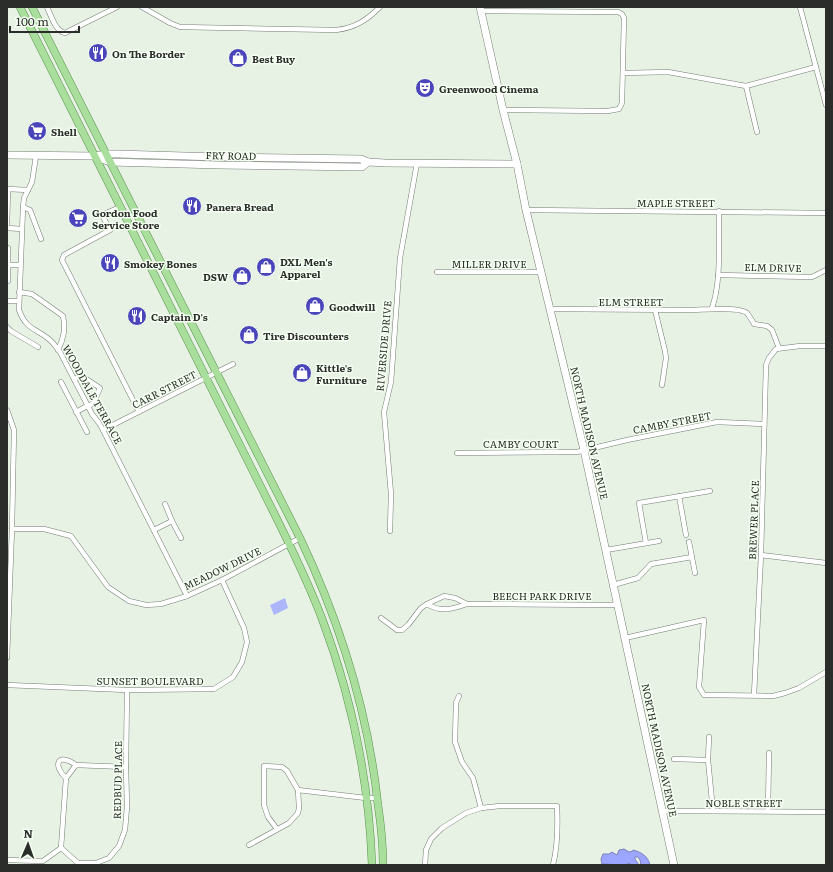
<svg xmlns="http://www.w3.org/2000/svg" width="833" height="872" font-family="Literata,serif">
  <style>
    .green { fill: #aeb6fb }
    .water { fill: #9da6fe; stroke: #7a82be }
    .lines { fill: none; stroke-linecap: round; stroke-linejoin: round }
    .street-casing { stroke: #747d72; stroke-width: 5.5 }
    .secondary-casing { stroke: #747d72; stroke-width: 8 }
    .primary-casing { stroke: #57924a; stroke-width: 8 }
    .street { stroke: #fff; stroke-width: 4.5 }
    .secondary { stroke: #fff; stroke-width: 7 }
    .primary { stroke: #a9de9d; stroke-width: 7 }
    .labels { text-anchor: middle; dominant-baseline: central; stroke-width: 3; stroke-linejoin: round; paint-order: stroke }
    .poi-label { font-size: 10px; font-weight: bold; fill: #2a2d29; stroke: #f5fff2; text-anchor: start }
    .street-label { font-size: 10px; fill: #2a2d29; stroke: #f5fff2 }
  </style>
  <rect width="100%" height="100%" fill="#e7f2e5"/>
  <polygon class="green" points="285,598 288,608 274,615 270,605"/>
  <path class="water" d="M624 849 629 852 633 851V850C641 852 648 856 650 865H641L640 860 638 857H635V859L639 865H631L629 863 626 865 602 864 601 859 603 854H609L612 852 617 855 619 850Z"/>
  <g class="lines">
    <defs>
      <g id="street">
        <path d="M47 7C51 15 55 31 65 33L117 7"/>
        <path d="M142 7 170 23 180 27 336 30C355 28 367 20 380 7"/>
        <polyline points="800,7 826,105"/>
        <polyline points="481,11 618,12 622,14 624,18 622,103 619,109 608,111 503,110"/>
        <polyline points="624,73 668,72 746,86 816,67"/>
        <polyline points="746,86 757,132"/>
        <path d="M36 156 32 182 24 198 23 207 19 310C27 332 38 328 52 342 55 345 57 349 60 352L92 414 99 423 103 430 187 596"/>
        <polyline points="23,207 30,210 41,239"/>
        <polyline points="120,207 102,215 110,230 64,255 62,260 139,412"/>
        <polyline points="526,210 826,213"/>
        <polyline points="7,227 8,189 28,190"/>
        <polyline points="7,228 22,229"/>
        <polyline points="8,265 20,265"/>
        <polyline points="437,272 542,272"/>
        <polyline points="718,275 812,277 826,270"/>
        <polyline points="8,281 8,248"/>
        <path d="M19 292 32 294 63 316C66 327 63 340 58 350"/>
        <polyline points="7,301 18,301"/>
        <path d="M712 308C722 279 718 242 719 211"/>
        <path d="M550 309 690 310C702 310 738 306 747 313 749 316 752 320 754 324L767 326 772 330 779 348"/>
        <polyline points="655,310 665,351 666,358 662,385"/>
        <polyline points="7,327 11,331 38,347"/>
        <polyline points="74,379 82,376 100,388 94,402 88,407"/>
        <polyline points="61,382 87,432"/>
        <polyline points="7,410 14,430 12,529 7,658"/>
        <polyline points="76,412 87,406"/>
        <polyline points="103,430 233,364"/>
        <polyline points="457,453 577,452 627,440 717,422 764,424"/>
        <polyline points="679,496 686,535"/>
        <polyline points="165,504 172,521"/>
        <polyline points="12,529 44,529 71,536 108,587 129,601 146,605 161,604 187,596 222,580 300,538"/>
        <polyline points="154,530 172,521 181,538"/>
        <polyline points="390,531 391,494 384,412 391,382 400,258 417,163"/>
        <polyline points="689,542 695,573"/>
        <polyline points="646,543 639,503 710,491"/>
        <polyline points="606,550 659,541"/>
        <polyline points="761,555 826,563"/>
        <polyline points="613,585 638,578 651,564 692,557"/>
        <path d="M444 596 455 598 467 604C453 609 441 613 427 604Z"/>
        <polyline points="467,604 612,605 617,604"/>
        <polyline points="381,618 397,630 402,630 408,625 421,608 427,604"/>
        <polyline points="625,638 704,620 699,687 704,695 773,696 785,693 799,688 826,672"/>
        <polyline points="7,685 127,690 214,689 233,677 242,662 247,642 244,628 222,580"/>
        <polyline points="754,695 761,555 766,365 769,358 776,349 800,346 826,346"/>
        <polyline points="459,696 456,703 455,742 462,762 473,778 481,808"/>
        <polyline points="709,737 708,760 713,811"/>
        <polyline points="674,759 708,760"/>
        <path d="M66 778C52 765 58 752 76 765"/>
        <polyline points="298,790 366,798 378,798"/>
        <polyline points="662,811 826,812"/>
        <polyline points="768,811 769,753"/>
        <polyline points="249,845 289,823 298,813 299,808 298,790 287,771 282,767 264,766 264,805 268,817 277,829"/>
        <polyline points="61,848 78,863 96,863 109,858 119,846 125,830 127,807 126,767 127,690"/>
        <polyline points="7,860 43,861 61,848 66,778 76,765 126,767"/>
        <path d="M425 865 426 850 431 839 442 828 466 813 481 808 500 806H557C558 826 558 845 553 865"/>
      </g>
      <g id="secondary">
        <polyline points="480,7 503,110 517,164 526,210 584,450 674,865"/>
        <polyline points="7,155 94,156 107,154 118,154 218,157 361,159 368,162 385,163 517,164"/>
        <polyline points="96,157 110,162 219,165 362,167 368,162"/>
      </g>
      <g id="primary">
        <path d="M20 7 273 511C290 545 307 580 321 616 351 695 369 781 372 865"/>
        <path d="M32 7 300 538C340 622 368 711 378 805 381 825 383 845 383 865"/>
      </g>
    </defs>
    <use href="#street" class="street-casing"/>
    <use href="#secondary" class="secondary-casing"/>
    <use href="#primary" class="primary-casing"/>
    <use href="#street" class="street"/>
    <use href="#secondary" class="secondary"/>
    <use href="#primary" class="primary"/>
  </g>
  <defs>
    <symbol id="restaurant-disc" viewBox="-11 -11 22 22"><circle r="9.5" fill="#4a45bb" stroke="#f5fff2"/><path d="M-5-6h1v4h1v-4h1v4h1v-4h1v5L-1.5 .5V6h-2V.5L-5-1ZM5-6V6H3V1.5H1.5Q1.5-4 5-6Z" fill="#fff"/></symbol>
    <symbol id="shop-disc" viewBox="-11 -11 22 22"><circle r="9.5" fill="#4a45bb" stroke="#f5fff2"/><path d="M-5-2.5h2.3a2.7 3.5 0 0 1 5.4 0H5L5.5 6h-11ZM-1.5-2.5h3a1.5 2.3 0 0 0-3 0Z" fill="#fff"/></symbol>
    <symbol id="theatre-disc" viewBox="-11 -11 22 22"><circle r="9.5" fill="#4a45bb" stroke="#f5fff2"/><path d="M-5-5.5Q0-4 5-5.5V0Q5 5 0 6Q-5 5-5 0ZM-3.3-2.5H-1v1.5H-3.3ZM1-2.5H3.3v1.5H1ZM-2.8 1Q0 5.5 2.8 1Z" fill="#fff"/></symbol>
    <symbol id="supermarket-disc" viewBox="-11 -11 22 22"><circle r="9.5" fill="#4a45bb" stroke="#f5fff2"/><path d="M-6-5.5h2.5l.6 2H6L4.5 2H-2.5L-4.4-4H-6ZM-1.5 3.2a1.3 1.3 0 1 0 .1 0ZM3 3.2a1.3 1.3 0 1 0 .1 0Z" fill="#fff"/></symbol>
  </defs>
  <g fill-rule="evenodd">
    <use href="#restaurant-disc" x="87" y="42" width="22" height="22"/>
    <use href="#shop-disc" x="227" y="47" width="22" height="22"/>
    <use href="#theatre-disc" x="414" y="77" width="22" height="22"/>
    <use href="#supermarket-disc" x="26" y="120" width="22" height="22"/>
    <use href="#restaurant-disc" x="181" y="195" width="22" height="22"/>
    <use href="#supermarket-disc" x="67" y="207" width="22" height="22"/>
    <use href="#restaurant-disc" x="99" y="252" width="22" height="22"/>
    <use href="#shop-disc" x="255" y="256" width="22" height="22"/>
    <use href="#shop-disc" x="231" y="265" width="22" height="22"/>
    <use href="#shop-disc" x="304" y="295" width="22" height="22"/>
    <use href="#restaurant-disc" x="126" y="305" width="22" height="22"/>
    <use href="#shop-disc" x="238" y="324" width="22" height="22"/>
    <use href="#shop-disc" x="291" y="362" width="22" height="22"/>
  </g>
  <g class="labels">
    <g class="poi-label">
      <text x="112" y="53">On The Border</text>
      <text x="252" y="58">Best Buy</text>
      <text x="439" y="88">Greenwood Cinema</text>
      <text x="51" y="131">Shell</text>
      <text x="206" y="206">Panera Bread</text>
      <text x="92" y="212">Gordon Food<tspan x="92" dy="12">Service Store</tspan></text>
      <text x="280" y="261">DXL Men's<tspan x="280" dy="12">Apparel</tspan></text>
      <text x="124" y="263">Smokey Bones</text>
      <text x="228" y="276" text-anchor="end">DSW</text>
      <text x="329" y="306">Goodwill</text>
      <text x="151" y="316">Captain D's</text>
      <text x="263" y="335">Tire Discounters</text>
      <text x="316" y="367">Kittle's<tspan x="316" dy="12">Furniture</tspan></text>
    </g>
    <g class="street-label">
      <text transform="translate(231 155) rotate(1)">FRY ROAD</text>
      <text x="676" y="202">MAPLE STREET</text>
      <text x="489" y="263">MILLER DRIVE</text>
      <text transform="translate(773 267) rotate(1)">ELM DRIVE</text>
      <text x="631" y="301">ELM STREET</text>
      <text transform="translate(383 346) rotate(-85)">RIVERSIDE DRIVE</text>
      <text transform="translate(164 389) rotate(-27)">CARR STREET</text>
      <text transform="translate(93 394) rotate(61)">WOODDALE TERRACE</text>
      <text transform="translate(672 422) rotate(-11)">CAMBY STREET</text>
      <text transform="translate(590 433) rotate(77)">NORTH MADISON AVENUE</text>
      <text x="521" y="443">CAMBY COURT</text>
      <text transform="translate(753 520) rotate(-88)">BREWER PLACE</text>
      <text transform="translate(222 568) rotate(-26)">MEADOW DRIVE</text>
      <text x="542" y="595">BEECH PARK DRIVE</text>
      <text x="150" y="680">SUNSET BOULEVARD</text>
      <text transform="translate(660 750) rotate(78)">NORTH MADISON AVENUE</text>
      <text transform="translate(117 780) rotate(-89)">REDBUD PLACE</text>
      <text x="744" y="802">NOBLE STREET</text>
    </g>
  </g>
  <rect width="833" height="872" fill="none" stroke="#2a2d29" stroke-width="16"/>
  <g transform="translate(28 844) rotate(2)" stroke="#f5fff2" stroke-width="3" paint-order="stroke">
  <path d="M0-3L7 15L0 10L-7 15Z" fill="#2a2d29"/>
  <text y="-6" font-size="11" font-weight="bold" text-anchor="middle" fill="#2a2d29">N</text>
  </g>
  <path d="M10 26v6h69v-6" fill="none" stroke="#2a2d29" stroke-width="2"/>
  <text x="16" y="26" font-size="12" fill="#2a2d29" stroke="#f5fff2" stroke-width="3" paint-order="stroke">100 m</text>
</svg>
